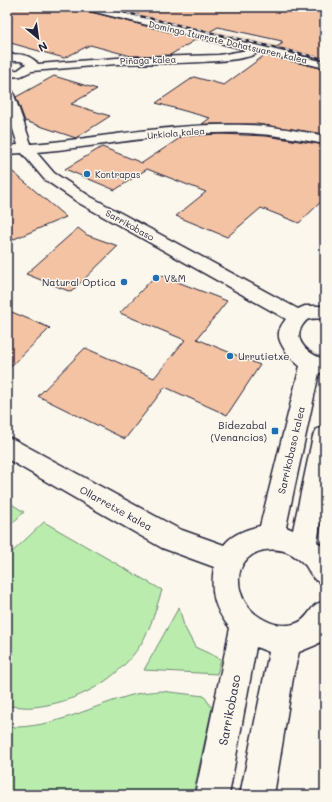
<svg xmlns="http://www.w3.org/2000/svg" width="332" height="802" font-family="Mali,sans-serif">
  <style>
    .built { fill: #f9e7d6 }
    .green { fill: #baedad; stroke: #6e8874 }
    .building { fill: #f4c3a4; stroke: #22223b }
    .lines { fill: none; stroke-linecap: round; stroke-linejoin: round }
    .minor-casing { stroke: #22223b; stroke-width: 3 }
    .minor { fill: #fbf7ec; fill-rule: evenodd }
    .rail-casing { stroke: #22223b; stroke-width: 2 }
    .rail { stroke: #fbf7ec; stroke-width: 1.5; stroke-dasharray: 4.5; stroke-linecap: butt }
    .poi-dot { fill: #1f6fb2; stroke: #fbf7ec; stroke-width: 1.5 }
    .labels { text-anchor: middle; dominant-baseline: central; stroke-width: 3; stroke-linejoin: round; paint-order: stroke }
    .far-street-label { font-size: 9px; fill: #22223b; stroke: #fbf7ec }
    .far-poi-label { font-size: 9px; fill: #22223b; stroke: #fbf7ec; text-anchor: start }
    .poi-label { font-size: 10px; fill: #22223b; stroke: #fbf7ec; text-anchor: start }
    .street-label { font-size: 10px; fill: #22223b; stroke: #fbf7ec }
    .near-street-label { font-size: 12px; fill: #22223b; stroke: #fbf7ec }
  </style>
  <rect width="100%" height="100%" fill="#fbf7ec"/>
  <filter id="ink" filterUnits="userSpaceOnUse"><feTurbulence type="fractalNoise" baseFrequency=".025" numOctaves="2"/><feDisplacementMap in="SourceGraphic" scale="8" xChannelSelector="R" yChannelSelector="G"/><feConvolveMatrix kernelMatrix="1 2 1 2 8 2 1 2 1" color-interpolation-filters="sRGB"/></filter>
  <g filter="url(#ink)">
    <polygon class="built" points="93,7 116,7 249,37 325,55 325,60 261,46 259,47"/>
    <g class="green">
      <polygon points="7,501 24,512 7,528"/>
      <path d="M44 522 162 590C156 608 151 628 141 644 117 681 78 702 34 707 26 708 16 706 7 706V557Z"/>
      <polygon points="179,607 184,626 195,647 221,659 217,674 144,670"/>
      <path d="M161 691 204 696 212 708 193 795H7V727C55 729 92 705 136 694 144 692 153 692 161 691Z"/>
    </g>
    <g class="building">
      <polygon points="7,7 80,7 83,10 197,39 170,55 131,56 90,45 64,58 7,42"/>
      <polygon points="104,7 325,7 325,60 275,48 283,43 280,43 282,41 218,27 209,32"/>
      <polygon points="265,55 325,69 325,134 257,124 202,124 210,118 156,103 194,77 224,85"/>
      <polygon points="54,76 97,89 71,104 110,116 76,138 25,121 16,97"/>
      <polygon points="220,134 266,136 325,145 325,198 299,223 261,208 227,237 176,216 206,192 147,169 115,190 65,169 102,147 142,163 183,136"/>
      <polygon points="7,167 66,217 7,242"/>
      <polygon points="78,228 87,235 118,246 71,292 26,274"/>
      <polygon points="157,274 227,301 197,339 260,365 227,415 165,387 125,439 38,396 85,348 154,378 185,340 120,313"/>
      <polygon points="7,310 50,328 7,370"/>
    </g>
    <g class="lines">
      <defs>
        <g id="minor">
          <path d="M81 7H98L325 62V68L258 52C248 65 139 63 117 64 89 66 61 69 32 71L21 76 7 77V71L18 70 26 64 21 61H7V55C19 53 30 54 38 64L117 58 219 55 248 50 83 9Z"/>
          <path d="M7 88 11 89 13 92 31 144C103 138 174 122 247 125 273 126 299 131 325 136V144C299 139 273 134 246 133 176 130 106 146 36 152L54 173 91 197 298 309 305 306H325V318C320 319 314 318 309 319 306 320 304 323 302 326 292 341 311 356 325 359V373H319L286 527 293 530 313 436 317 429 325 427V499L317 542 325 548V584C322 583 319 582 317 581 312 578 309 571 306 566 301 560 291 553 284 551 254 544 232 563 241 593 247 615 276 631 297 623 305 620 309 612 314 606 317 603 322 602 325 601V638L316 645 299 652 294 672 274 795H240L269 652 256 647 229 795H195L230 628C214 609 210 592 214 567L162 548 7 459V437L15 440 179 529 224 545C232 534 247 529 260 526L300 366C292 360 277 343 279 333 279 328 283 323 286 319L79 203 44 179 22 153 7 154V146L18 145 7 111Z"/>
        </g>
      </defs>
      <use href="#minor" class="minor-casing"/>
      <use href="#minor" class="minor"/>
      <defs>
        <polyline id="rail" points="101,7 325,59"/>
      </defs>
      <use href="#rail" class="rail-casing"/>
      <use href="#rail" class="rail"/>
    </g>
  </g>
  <g class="poi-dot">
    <circle cx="87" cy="174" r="4"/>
    <circle cx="156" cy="278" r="4"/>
    <circle cx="124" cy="282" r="4"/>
    <circle cx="230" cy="356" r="4"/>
    <rect x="271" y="427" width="8" height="8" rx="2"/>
  </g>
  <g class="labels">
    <g class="far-street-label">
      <text transform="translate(228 42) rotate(13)">Domingo Iturrate Dohatsuaren kalea</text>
      <text transform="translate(148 60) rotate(-2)">Piñaga kalea</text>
      <text transform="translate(176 133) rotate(-5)">Urkiola kalea</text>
      <text transform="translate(130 225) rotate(29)">Sarrikobaso</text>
    </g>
    <g class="far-poi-label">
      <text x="95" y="174">Kontrapas</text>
    </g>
    <g class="poi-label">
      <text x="164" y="278">V&amp;M</text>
      <text x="116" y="282" text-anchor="end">Natural Optica</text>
      <text x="238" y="356">Urrutietxe</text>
      <text x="267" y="425" text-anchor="end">Bidezabal<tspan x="267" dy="12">(Venancios)</tspan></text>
    </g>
    <g class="street-label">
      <text transform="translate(291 450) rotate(-77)">Sarrikobaso kalea</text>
      <text transform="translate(116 508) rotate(29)">Ollarretxe kalea</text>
    </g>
    <g class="near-street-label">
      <text transform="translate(229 710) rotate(-79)">Sarrikobaso</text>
    </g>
  </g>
  <rect width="332" height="802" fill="none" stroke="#fbf7ec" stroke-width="24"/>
  <rect x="12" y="12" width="308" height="778" fill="none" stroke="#22223b" stroke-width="1.5" filter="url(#ink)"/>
  <g transform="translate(38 38) rotate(151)" stroke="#fbf7ec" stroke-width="3" paint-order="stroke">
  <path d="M0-3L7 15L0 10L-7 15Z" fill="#22223b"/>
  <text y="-6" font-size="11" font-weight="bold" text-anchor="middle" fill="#22223b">N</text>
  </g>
</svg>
